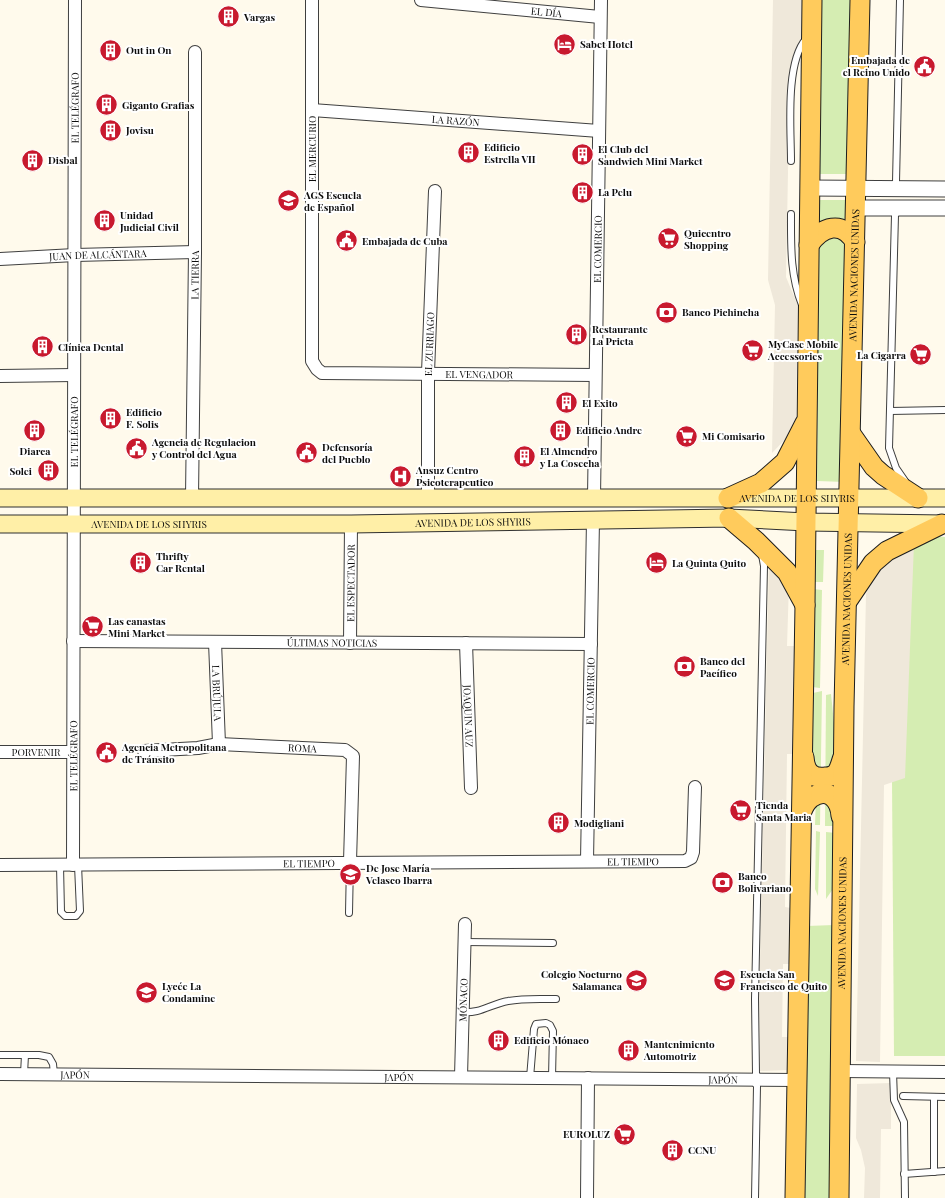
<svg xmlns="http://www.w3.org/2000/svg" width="945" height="1198" font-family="'Playfair Display',serif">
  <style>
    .green { fill: #d5edb2 }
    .plaza { fill: #efe8da }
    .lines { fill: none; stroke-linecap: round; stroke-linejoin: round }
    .service-casing { stroke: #3f3f3f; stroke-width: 8 }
    .minor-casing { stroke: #3f3f3f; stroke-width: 14 }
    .tertiary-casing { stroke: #3f3f3f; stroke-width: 17 }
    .secondary-casing { stroke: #2e2e2e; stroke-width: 19 }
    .primary-casing { stroke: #1d1d1d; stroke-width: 21 }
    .service { stroke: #fff; stroke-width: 6 }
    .minor { stroke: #fff; stroke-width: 12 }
    .tertiary { stroke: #fff; stroke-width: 15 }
    .secondary { stroke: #ffefa7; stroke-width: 17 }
    .primary { stroke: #ffcb5c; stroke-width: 19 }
    .labels { text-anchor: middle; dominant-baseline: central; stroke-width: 4; stroke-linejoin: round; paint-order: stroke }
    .street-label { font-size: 10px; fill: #0c0c0c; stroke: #fff }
    .poi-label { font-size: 10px; font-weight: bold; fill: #0c0c0c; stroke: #fff; text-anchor: start }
  </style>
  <rect width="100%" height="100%" fill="#fffaec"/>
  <g class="green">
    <polygon points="817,0 860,0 855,174 813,174"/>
    <polygon points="819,200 848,200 845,482 817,481"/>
    <polygon points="933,536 945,537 945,1056 894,1056 892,781 894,552"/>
    <polygon points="816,550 824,550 823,582 815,582"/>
    <polygon points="813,589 822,590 820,688 812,687"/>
    <polygon points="822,691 820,825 815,825 817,767 810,746 813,693"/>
    <polygon points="831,694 836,743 835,826 825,826 826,695"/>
    <polygon points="816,831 820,832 818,896 815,889"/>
    <polygon points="826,832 836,833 835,886 826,899"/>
    <polygon points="834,925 830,1198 803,1198 807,926"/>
  </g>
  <g class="plaza">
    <polygon points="773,0 802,0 802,37 790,68 786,277 798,306 796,428 772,453 775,305 768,280"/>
    <polygon points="914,543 905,778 884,785 880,1062 856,1061 866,594 870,580 894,552"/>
    <polygon points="769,561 789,584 787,646 794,646 793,754 787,754 785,907 791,908 791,964 783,964 782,1037 789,1037 788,1070 760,1071 759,1002"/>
    <polygon points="891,1083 891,1129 881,1129 880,1198 864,1198 865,1168 861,1150 856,1138 857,1084"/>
  </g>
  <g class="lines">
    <defs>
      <g id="service">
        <path d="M791 161C791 129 785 63 806 39"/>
        <polyline points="892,187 896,182 900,0"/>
        <polyline points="899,210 895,215 889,448 896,468 905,481"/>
        <path d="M791 214C791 246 790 275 802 305"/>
        <polyline points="890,411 945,410"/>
        <polyline points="60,865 61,912 65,916 76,916 80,911 78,865"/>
        <polyline points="349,913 350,862"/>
        <polyline points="464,942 553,943"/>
        <path d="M462 1012C480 1014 491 1004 508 1001 523 998 540 999 556 999"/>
        <polyline points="0,1055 39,1055 49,1057 53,1064 54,1074"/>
        <polyline points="893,1072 894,1100 904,1122 905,1198"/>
        <polyline points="24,1074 25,1055"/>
        <polyline points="530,1078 534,1029 536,1024 546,1023 550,1025 553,1031 552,1078"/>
        <polyline points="752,1079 757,1086 755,1198"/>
        <polyline points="760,1079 756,1074 755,999 764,566 762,555"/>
        <polyline points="903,1096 945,1097"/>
        <polyline points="934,1172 934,1097"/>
        <polyline points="904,1174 945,1171"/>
      </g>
      <g id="minor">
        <path id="s1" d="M312 0V361L317 369 322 373 595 375"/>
        <path id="s2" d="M421 0 600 17"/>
        <path id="s3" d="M312 110 599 131"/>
        <path id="s4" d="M0 259 75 255 195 252"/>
        <polyline points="0,376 74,375"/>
        <path id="s5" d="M192 498 195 252V52"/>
        <path id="s6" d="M428 498V373L435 191"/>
        <path id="s7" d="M594 498 601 0"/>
        <path id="s8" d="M73 641 591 644"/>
        <path id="s9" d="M215 642 219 744"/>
        <path id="s10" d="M350 643 351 524"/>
        <path id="s11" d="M466 643 471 788"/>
        <path id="s12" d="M144 751 198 748 219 744 345 750 353 756 350 862"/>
        <path id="s13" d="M0 752H72"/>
        <path id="s14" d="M587 861 593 520"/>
        <path id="s15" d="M0 865 685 861 691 858 693 852 695 787"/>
        <path id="s16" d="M73 865 75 0"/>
        <polyline points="841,1071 945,1072"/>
        <path id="s17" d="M0 1074 797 1080"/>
        <path id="s18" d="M461 1077 465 924"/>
        <polyline points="587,1198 588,1078"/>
      </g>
      <g id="tertiary">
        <polyline points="810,188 945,189"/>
        <polyline points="856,208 945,208"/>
      </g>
      <g id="secondary">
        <path id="s19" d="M0 498H945"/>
        <path id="s20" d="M0 524H351L729 518 806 522 944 524"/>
      </g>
      <g id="primary">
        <path d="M809 245C822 226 842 220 855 242"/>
        <polyline points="851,434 874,467 883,475 918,498"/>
        <polyline points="728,498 761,483 785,462 805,423"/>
        <polyline points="729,518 756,541 787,572 805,605"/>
        <polyline points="848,600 873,563 887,551 942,524"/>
        <path d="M804 757C805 771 811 779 826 777 830 777 835 775 837 772 840 768 841 762 843 757"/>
        <path d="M802 811C804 806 807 801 811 798 828 786 840 800 841 816"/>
        <polyline points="795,1198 805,605 812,0"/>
        <path id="s21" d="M839 1198 844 707 860 0"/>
      </g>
    </defs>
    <use href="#service" class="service-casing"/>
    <use href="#minor" class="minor-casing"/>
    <use href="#tertiary" class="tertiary-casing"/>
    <use href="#secondary" class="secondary-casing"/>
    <use href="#primary" class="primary-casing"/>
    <use href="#service" class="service"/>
    <use href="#minor" class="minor"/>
    <use href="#tertiary" class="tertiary"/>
    <use href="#secondary" class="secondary"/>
    <use href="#primary" class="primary"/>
  </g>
  <defs>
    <symbol id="building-disc" viewBox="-11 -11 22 22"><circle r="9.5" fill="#c8192e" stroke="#fff"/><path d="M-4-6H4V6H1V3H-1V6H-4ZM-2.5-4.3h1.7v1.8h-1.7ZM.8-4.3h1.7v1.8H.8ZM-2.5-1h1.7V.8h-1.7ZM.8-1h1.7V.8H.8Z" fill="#fff"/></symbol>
    <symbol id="hotel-disc" viewBox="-11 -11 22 22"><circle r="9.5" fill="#c8192e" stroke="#fff"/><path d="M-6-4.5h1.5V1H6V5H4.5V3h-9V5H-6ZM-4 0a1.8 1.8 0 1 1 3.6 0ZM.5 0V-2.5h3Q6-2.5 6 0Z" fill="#fff"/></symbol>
    <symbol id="civic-disc" viewBox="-11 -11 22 22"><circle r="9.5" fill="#c8192e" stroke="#fff"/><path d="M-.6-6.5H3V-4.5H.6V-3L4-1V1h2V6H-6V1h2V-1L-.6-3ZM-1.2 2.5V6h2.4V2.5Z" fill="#fff"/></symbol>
    <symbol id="school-disc" viewBox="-11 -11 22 22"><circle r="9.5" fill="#c8192e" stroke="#fff"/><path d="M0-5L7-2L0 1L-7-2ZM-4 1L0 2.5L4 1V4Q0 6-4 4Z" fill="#fff"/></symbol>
    <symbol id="supermarket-disc" viewBox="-11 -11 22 22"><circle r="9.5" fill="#c8192e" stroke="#fff"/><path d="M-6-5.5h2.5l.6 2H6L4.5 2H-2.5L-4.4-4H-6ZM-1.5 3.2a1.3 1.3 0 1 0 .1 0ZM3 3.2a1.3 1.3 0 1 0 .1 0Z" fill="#fff"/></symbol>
    <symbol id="bank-disc" viewBox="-11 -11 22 22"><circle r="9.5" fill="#c8192e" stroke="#fff"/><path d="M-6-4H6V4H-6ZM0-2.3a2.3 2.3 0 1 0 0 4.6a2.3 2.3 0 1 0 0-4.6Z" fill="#fff"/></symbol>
    <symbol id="hospital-disc" viewBox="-11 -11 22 22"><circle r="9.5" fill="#c8192e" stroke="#fff"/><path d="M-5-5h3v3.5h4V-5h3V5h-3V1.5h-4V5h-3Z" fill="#fff"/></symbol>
  </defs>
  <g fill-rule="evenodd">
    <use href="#building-disc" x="216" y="4" width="25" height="25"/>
    <use href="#hotel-disc" x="552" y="32" width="25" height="25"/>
    <use href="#building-disc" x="98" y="38" width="25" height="25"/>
    <use href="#civic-disc" x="912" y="54" width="25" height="25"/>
    <use href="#building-disc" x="94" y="92" width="25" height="25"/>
    <use href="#building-disc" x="98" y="118" width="25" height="25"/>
    <use href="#building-disc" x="456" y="140" width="25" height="25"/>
    <use href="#building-disc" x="570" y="142" width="25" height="25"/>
    <use href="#building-disc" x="20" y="148" width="25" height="25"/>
    <use href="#building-disc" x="570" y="180" width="25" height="25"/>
    <use href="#school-disc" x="276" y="188" width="25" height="25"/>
    <use href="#building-disc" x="92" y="208" width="25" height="25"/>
    <use href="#supermarket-disc" x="656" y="226" width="25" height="25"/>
    <use href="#civic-disc" x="334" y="228" width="25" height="25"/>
    <use href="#bank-disc" x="654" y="300" width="25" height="25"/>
    <use href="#building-disc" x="564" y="322" width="25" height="25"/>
    <use href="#building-disc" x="30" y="334" width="25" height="25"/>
    <use href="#supermarket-disc" x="740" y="338" width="25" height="25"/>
    <use href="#supermarket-disc" x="908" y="342" width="25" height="25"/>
    <use href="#building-disc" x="554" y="390" width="25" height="25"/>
    <use href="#building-disc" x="98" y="406" width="25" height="25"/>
    <use href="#building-disc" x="548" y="418" width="25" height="25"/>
    <use href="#building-disc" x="22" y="418" width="25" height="25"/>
    <use href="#supermarket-disc" x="674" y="424" width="25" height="25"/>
    <use href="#civic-disc" x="124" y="436" width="25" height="25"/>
    <use href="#civic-disc" x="294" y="440" width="25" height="25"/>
    <use href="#building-disc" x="512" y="444" width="25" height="25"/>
    <use href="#building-disc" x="36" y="458" width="25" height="25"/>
    <use href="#hospital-disc" x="388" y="464" width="25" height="25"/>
    <use href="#building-disc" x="128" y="550" width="25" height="25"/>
    <use href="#hotel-disc" x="644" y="550" width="25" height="25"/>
    <use href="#supermarket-disc" x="80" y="614" width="25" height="25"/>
    <use href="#bank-disc" x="672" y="654" width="25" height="25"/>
    <use href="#civic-disc" x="94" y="740" width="25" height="25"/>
    <use href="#supermarket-disc" x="728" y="798" width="25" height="25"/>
    <use href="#building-disc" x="546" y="810" width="25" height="25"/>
    <use href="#school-disc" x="338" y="862" width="25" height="25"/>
    <use href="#bank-disc" x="710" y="870" width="25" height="25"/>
    <use href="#school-disc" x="624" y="968" width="25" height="25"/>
    <use href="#school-disc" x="712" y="968" width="25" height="25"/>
    <use href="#school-disc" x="134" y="980" width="25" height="25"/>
    <use href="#building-disc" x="486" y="1028" width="25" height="25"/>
    <use href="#building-disc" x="616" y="1038" width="25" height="25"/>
    <use href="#supermarket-disc" x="612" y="1122" width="25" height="25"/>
    <use href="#building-disc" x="660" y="1138" width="25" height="25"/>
  </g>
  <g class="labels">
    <g class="street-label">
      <text stroke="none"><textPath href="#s2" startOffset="126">EL DÍA</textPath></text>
      <text stroke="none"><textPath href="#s16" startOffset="757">EL TELÉGRAFO</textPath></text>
      <text stroke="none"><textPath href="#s3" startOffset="144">LA RAZÓN</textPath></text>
      <text transform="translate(312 149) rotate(-90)">EL MERCURIO</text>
      <text stroke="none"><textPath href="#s7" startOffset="249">EL COMERCIO</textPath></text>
      <text stroke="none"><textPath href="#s4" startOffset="98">JUAN DE ALCÁNTARA</textPath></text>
      <text stroke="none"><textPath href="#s5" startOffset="223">LA TIERRA</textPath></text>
      <text stroke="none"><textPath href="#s21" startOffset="923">AVENIDA NACIONES UNIDAS</textPath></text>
      <text stroke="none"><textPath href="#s6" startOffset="154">EL ZURRIAGO</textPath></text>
      <text stroke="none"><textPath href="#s1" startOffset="534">EL VENGADOR</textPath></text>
      <text stroke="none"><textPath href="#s16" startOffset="433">EL TELÉGRAFO</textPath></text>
      <text stroke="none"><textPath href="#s19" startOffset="797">AVENIDA DE LOS SHYRIS</textPath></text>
      <text stroke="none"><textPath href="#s20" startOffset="473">AVENIDA DE LOS SHYRIS</textPath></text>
      <text stroke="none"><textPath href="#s20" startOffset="149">AVENIDA DE LOS SHYRIS</textPath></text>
      <text stroke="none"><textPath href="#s10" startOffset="60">EL ESPECTADOR</textPath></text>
      <text stroke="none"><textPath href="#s21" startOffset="599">AVENIDA NACIONES UNIDAS</textPath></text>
      <text stroke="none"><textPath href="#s8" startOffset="259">ÚLTIMAS NOTICIAS</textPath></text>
      <text stroke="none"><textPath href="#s14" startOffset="170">EL COMERCIO</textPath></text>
      <text stroke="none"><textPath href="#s9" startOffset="51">LA BRÚJULA</textPath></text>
      <text stroke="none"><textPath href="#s11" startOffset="73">JOAQUIN AUZ</textPath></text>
      <text stroke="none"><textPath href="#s12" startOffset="159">ROMA</textPath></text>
      <text stroke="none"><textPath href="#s13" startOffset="36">PORVENIR</textPath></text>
      <text stroke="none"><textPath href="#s16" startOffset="109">EL TELÉGRAFO</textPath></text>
      <text stroke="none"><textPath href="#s15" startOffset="633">EL TIEMPO</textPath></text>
      <text stroke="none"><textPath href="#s15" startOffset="309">EL TIEMPO</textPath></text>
      <text stroke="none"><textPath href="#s21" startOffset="275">AVENIDA NACIONES UNIDAS</textPath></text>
      <text stroke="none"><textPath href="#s18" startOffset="77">MÓNACO</textPath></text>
      <text stroke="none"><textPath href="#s17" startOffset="75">JAPÓN</textPath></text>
      <text stroke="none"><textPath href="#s17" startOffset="399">JAPÓN</textPath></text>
      <text stroke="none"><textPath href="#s17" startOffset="723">JAPÓN</textPath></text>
    </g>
    <g class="poi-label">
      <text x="244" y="17">Vargas</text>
      <text x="580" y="44">Sabet Hotel</text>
      <text x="126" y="50">Out in On</text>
      <text x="910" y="60" text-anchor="end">Embajada de<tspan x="910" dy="12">el Reino Unido</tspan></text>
      <text x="122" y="105">Giganto Grafias</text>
      <text x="126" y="130">Jovisu</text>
      <text x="484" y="147">Edificio<tspan x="484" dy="12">Estrella VII</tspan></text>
      <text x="598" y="149">El Club del<tspan x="598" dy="12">Sandwich Mini Market</tspan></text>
      <text x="48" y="160">Disbal</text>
      <text x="598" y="192">La Pelu</text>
      <text x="304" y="195">AGS Escuela<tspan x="304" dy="12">de Español</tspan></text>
      <text x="120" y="215">Unidad<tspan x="120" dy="12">Judicial Civil</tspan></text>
      <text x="684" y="233">Quicentro<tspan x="684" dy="12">Shopping</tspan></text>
      <text x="362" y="241">Embajada de Cuba</text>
      <text x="682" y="312">Banco Pichincha</text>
      <text x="592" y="329">Restaurante<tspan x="592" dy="12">La Prieta</tspan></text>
      <text x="768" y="344">MyCase Mobile<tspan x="768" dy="12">Accessories</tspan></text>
      <text x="58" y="347">Clínica Dental</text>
      <text x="906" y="355" text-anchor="end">La Cigarra</text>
      <text x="582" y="403">El Exito</text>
      <text x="126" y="412">Edificio<tspan x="126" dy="12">F. Solis</tspan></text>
      <text x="576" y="430">Edificio Andre</text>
      <text x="702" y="436">Mi Comisario</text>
      <text x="152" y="442">Agencia de Regulacion<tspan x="152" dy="12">y Control del Agua</tspan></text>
      <text x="322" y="447">Defensoría<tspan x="322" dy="12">del Pueblo</tspan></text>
      <text x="35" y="451" text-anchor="middle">Diarca</text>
      <text x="540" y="451">El Almendro<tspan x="540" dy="12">y La Cosecha</tspan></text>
      <text x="416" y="470">Ansuz Centro<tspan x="416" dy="12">Psicoterapeutico</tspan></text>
      <text x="32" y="471" text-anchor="end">Solei</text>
      <text x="156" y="556">Thrifty<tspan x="156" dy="12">Car Rental</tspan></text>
      <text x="672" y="563">La Quinta Quito</text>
      <text x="108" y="621">Las canastas<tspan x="108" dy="12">Mini Market</tspan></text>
      <text x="700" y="661">Banco del<tspan x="700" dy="12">Pacífico</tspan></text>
      <text x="122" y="747">Agencia Metropolitana<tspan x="122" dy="12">de Tránsito</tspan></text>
      <text x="756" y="805">Tienda<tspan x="756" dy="12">Santa Maria</tspan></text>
      <text x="574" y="823">Modigliani</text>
      <text x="366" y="868">De Jose María<tspan x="366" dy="12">Velasco Ibarra</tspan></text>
      <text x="738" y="876">Banco<tspan x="738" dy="12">Bolivariano</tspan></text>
      <text x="622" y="974" text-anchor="end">Colegio Nocturno<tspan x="622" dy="12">Salamanca</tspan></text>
      <text x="740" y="974">Escuela San<tspan x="740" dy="12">Francisco de Quito</tspan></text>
      <text x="162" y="986">Lycée La<tspan x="162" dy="12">Condamine</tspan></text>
      <text x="514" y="1040">Edificio Mónaco</text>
      <text x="644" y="1044">Mantenimiento<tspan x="644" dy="12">Automotriz</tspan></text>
      <text x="610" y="1134" text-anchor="end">EUROLUZ</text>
      <text x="688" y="1150">CCNU</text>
    </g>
  </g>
</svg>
